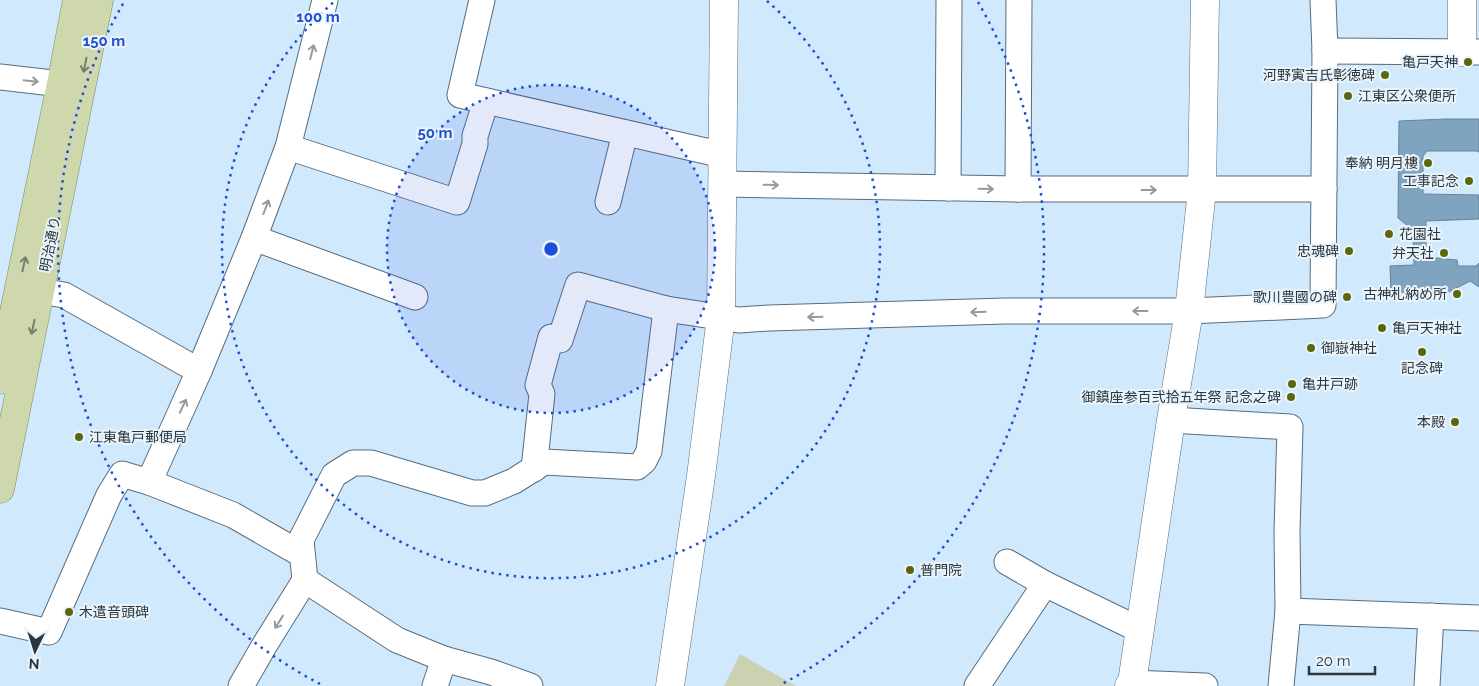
<svg xmlns="http://www.w3.org/2000/svg" width="1479" height="686" font-family="Raleway,'Noto Sans JP',sans-serif">
  <style>
    .green { fill: #cbd2b2 }
    .water { fill: #7fa4c0; stroke: #668399 }
    .lines { fill: none; stroke-linecap: round; stroke-linejoin: round }
    .minor-casing { stroke: #576d7e; stroke-width: 27 }
    .tertiary-casing { stroke: #576d7e; stroke-width: 29 }
    .primary-casing { stroke: #818d61; stroke-width: 29 }
    .minor { stroke: #fff; stroke-width: 25 }
    .tertiary { stroke: #fff; stroke-width: 28 }
    .primary { stroke: #cfd7ac; stroke-width: 28 }
    .oneway { stroke: #969a9e }
    .oneway2 { stroke: #757e6f }
    .ring { fill: none; stroke: #1d4ed8; stroke-width: 2.5; stroke-dasharray: 2.5 5 }
    .poi-dot { fill: #5c670d; stroke: #eaf4fc; stroke-width: 2 }
    .labels { text-anchor: middle; dominant-baseline: central; stroke-width: 4; stroke-linejoin: round; paint-order: stroke }
    .poi-label { font-size: 14px; fill: #2c363d; stroke: #eaf4fc; text-anchor: end }
    .street-label { font-size: 14px; fill: #2c363d; stroke: #eaf4fc }
    .centre { fill: #1d4ed8; stroke: #eaf4fc; stroke-width: 2.5 }
    .ring-label { font-size: 15px; text-anchor: middle; font-weight: bold; fill: #1d4ed8; stroke: #eaf4fc; stroke-width: 4; stroke-linejoin: round; paint-order: stroke }
  </style>
  <rect width="100%" height="100%" fill="#d0e9fc"/>
  <polygon class="green" points="740,654 796,686 724,686"/>
  <polygon class="water" points="1446,119 1479,119 1479,152 1477,151 1427,151 1423,156 1423,194 1479,195 1479,219 1426,221 1426,257 1457,260 1458,266 1476,266 1479,263 1479,287 1470,281 1447,293 1391,292 1390,266 1414,265 1413,230 1398,218 1399,121"/>
  <g class="lines">
    <defs>
      <g id="minor">
        <polyline points="482,0 460,95 723,155"/>
        <polyline points="1325,51 1479,52"/>
        <polyline points="0,77 61,84"/>
        <polyline points="288,147 457,202 475,144 475,136 486,101"/>
        <polyline points="722,184 1018,189 1324,189"/>
        <polyline points="948,188 949,0"/>
        <polyline points="1018,189 1019,0"/>
        <polyline points="608,202 625,133"/>
        <polyline points="254,238 415,297"/>
        <polyline points="40,291 64,295 199,371"/>
        <polyline points="1171,420 1290,427 1287,532 1288,611 1479,618"/>
        <polyline points="534,469 542,394 538,385 551,337 560,340 578,285 666,309 739,320 769,318 1005,311 1189,311 1323,305 1325,51 1323,0"/>
        <polyline points="149,482 199,371 254,238 288,147 325,0"/>
        <polyline points="1007,562 1045,584 1140,630"/>
        <polyline points="0,621 49,632 109,495 122,474 149,482 233,515 301,554"/>
        <polyline points="1132,683 1205,686"/>
        <polyline points="241,686 264,646 305,580"/>
        <polyline points="435,686 444,659"/>
        <polyline points="530,686 491,672 444,659 397,640 305,580 301,540 334,475 353,463 371,463 472,493 485,493 514,481 544,462 637,467 644,461 649,451 666,309"/>
        <polyline points="977,686 1045,584"/>
        <polyline points="1281,686 1288,611"/>
        <polyline points="1427,686 1431,616"/>
      </g>
      <g id="tertiary">
        <polyline points="1462,0 1462,52"/>
        <polyline points="670,686 701,476 721,317 724,0"/>
        <polyline points="1129,686 1132,683 1171,420 1189,311 1202,190 1205,0"/>
      </g>
      <g id="primary">
        <polyline points="0,380 61,84 77,0"/>
        <polyline points="0,489 99,0"/>
      </g>
    </defs>
    <use href="#minor" class="minor-casing"/>
    <use href="#tertiary" class="tertiary-casing"/>
    <use href="#primary" class="primary-casing"/>
    <use href="#minor" class="minor"/>
    <use href="#tertiary" class="tertiary"/>
    <use href="#primary" class="primary"/>
  </g>
  <defs><path id="oneway-shaft" d="M-6 0H5M1.5-3L5.5 0L1.5 3" fill="none" stroke-width="1.6" stroke-linecap="round" stroke-linejoin="round" transform="scale(1.25)"/></defs>
  <g class="oneway">
    <use href="#oneway-shaft" transform="translate(312 52) rotate(-76)"/>
    <use href="#oneway-shaft" transform="translate(31 81) rotate(6)"/>
    <use href="#oneway-shaft" transform="translate(771 185) rotate(1)"/>
    <use href="#oneway-shaft" transform="translate(986 189) rotate(1)"/>
    <use href="#oneway-shaft" transform="translate(1149 190)"/>
    <use href="#oneway-shaft" transform="translate(266 207) rotate(-69)"/>
    <use href="#oneway-shaft" transform="translate(1140 311) rotate(180)"/>
    <use href="#oneway-shaft" transform="translate(978 312) rotate(178)"/>
    <use href="#oneway-shaft" transform="translate(815 317) rotate(178)"/>
    <use href="#oneway-shaft" transform="translate(183 406) rotate(-65)"/>
    <use href="#oneway-shaft" transform="translate(279 622) rotate(122)"/>
  </g>
  <g class="oneway2">
    <use href="#oneway-shaft" transform="translate(85 65) rotate(102)"/>
    <use href="#oneway-shaft" transform="translate(24 264) rotate(-78)"/>
    <use href="#oneway-shaft" transform="translate(33 327) rotate(102)"/>
  </g>
  <circle cx="551" cy="249" r="164" fill="#1d4ed8" fill-opacity=".12"/>
  <g class="ring">
    <circle cx="551" cy="249" r="164"/>
    <path d="M767 1A329 329 0 1 1 335 1"/>
    <path d="M320 684A493 493 0 0 1 124 2M978 2A493 493 0 0 1 782 684"/>
  </g>
  <g class="poi-dot">
    <circle cx="1468" cy="62" r="5"/>
    <circle cx="1385" cy="75" r="5"/>
    <circle cx="1348" cy="96" r="5"/>
    <circle cx="1428" cy="163" r="5"/>
    <circle cx="1469" cy="181" r="5"/>
    <circle cx="1389" cy="234" r="5"/>
    <circle cx="1349" cy="251" r="5"/>
    <circle cx="1444" cy="253" r="5"/>
    <circle cx="1457" cy="294" r="5"/>
    <circle cx="1347" cy="297" r="5"/>
    <circle cx="1382" cy="328" r="5"/>
    <circle cx="1311" cy="348" r="5"/>
    <circle cx="1422" cy="352" r="5"/>
    <circle cx="1292" cy="384" r="5"/>
    <circle cx="1291" cy="397" r="5"/>
    <circle cx="1455" cy="422" r="5"/>
    <circle cx="79" cy="437" r="5"/>
    <circle cx="910" cy="570" r="5"/>
    <circle cx="69" cy="612" r="5"/>
  </g>
  <g class="labels">
    <g class="poi-label">
      <text x="1458" y="62">亀戸天神</text>
      <text x="1375" y="75">河野寅吉氏彰徳碑</text>
      <text x="1358" y="96" text-anchor="start">江東区公衆便所</text>
      <text x="1418" y="163">奉納 明月樓</text>
      <text x="1459" y="181">工事記念</text>
      <text x="1399" y="234" text-anchor="start">花園社</text>
      <text x="1339" y="251">忠魂碑</text>
      <text x="1434" y="253">弁天社</text>
      <text x="1447" y="294">古神札納め所</text>
      <text x="1337" y="297">歌川豊國の碑</text>
      <text x="1392" y="328" text-anchor="start">亀戸天神社</text>
      <text x="1321" y="348" text-anchor="start">御嶽神社</text>
      <text x="1422" y="368" text-anchor="middle">記念碑</text>
      <text x="1302" y="384" text-anchor="start">亀井戸跡</text>
      <text x="1281" y="397">御鎮座参百弐拾五年祭 記念之碑</text>
      <text x="1445" y="422">本殿</text>
      <text x="89" y="437" text-anchor="start">江東亀戸郵便局</text>
      <text x="920" y="570" text-anchor="start">普門院</text>
      <text x="79" y="612" text-anchor="start">木遣音頭碑</text>
    </g>
    <g class="street-label">
      <text transform="translate(50 244) rotate(-79)">明治通り</text>
    </g>
  </g>
  <circle cx="551" cy="249" r="8" class="centre"/>
  <g class="ring-label">
    <text x="318" y="22">100 m</text>
    <text x="104" y="46">150 m</text>
    <text x="435" y="138">50 m</text>
  </g>
  <g transform="translate(35 651) rotate(184)" stroke="#eaf4fc" stroke-width="4" paint-order="stroke">
  <path d="M0-4L9 19L0 12L-9 19Z" fill="#2c363d"/>
  <text y="-8" font-size="14" font-weight="bold" text-anchor="middle" fill="#2c363d">N</text>
  </g>
  <path d="M1309 666v8h66v-8" fill="none" stroke="#2c363d" stroke-width="2.5"/>
  <text x="1316" y="666" font-size="15" fill="#2c363d" stroke="#eaf4fc" stroke-width="4" paint-order="stroke">20 m</text>
</svg>
